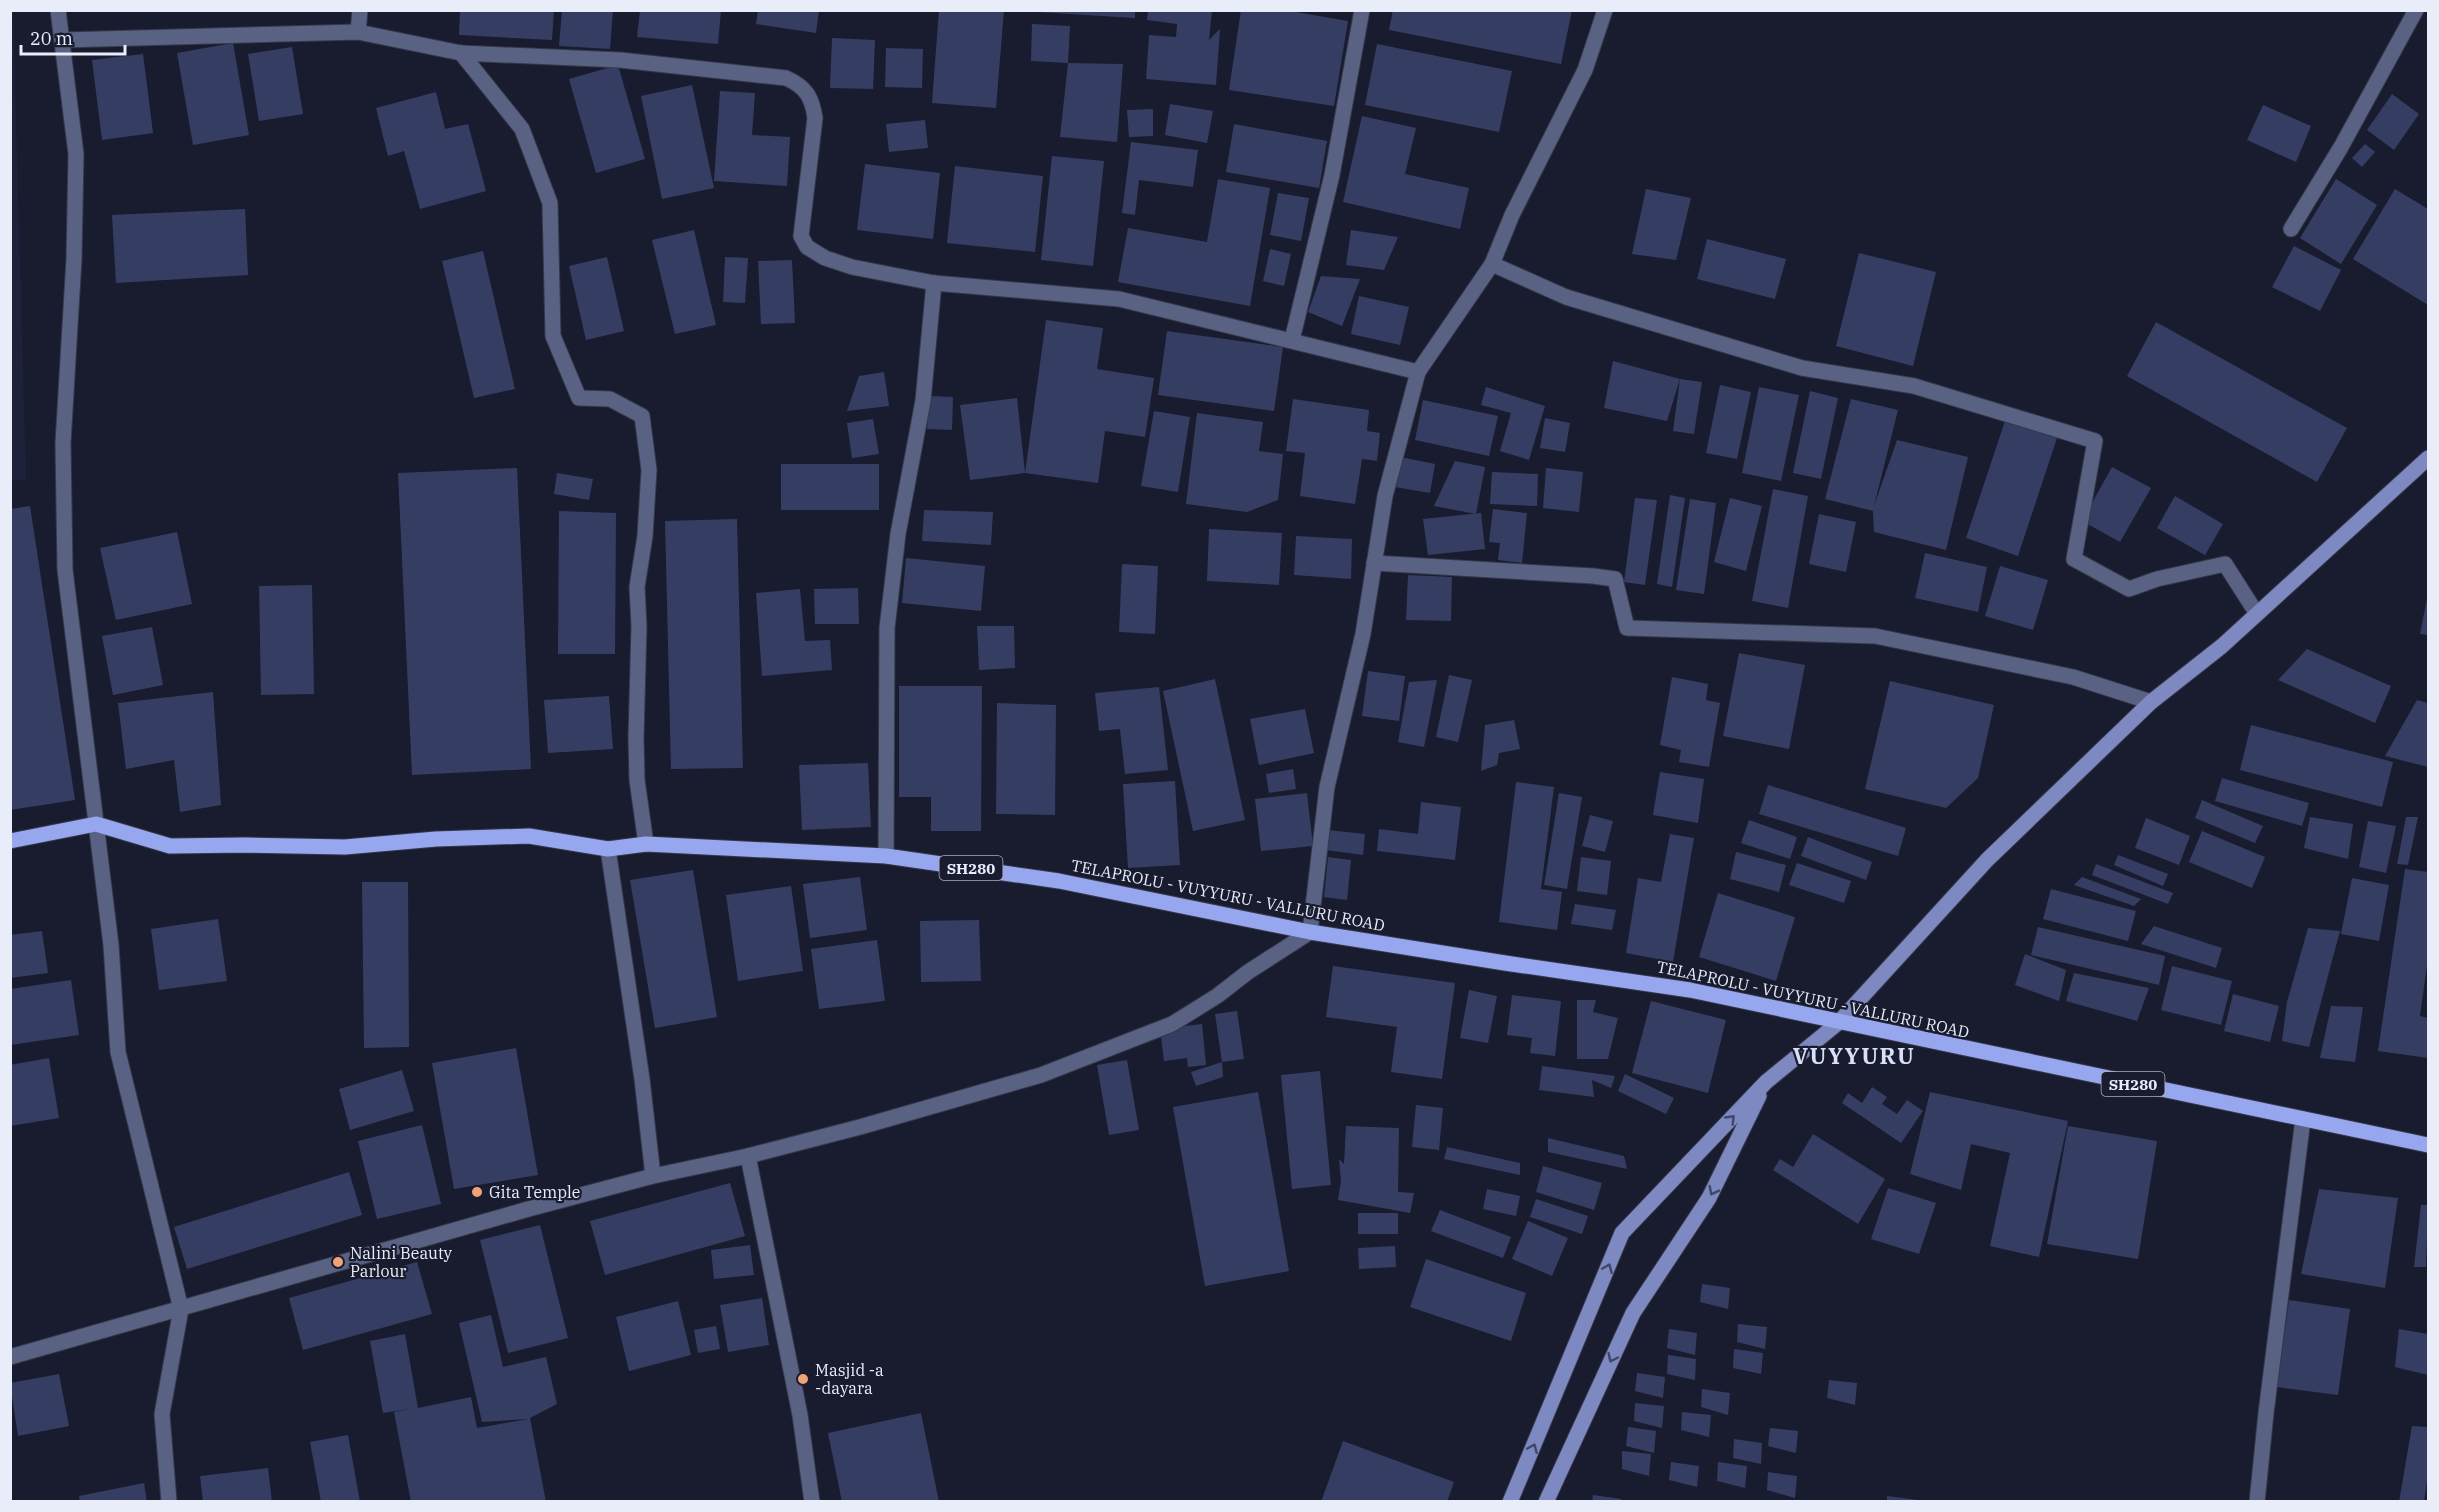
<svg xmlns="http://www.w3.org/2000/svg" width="2439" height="1512" font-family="'IBM Plex Serif',serif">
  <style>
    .built { fill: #1d223a }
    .building { fill: #363d62 }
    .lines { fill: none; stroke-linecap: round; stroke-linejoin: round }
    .minor-casing { stroke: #35394a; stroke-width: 17 }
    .secondary-casing { stroke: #35394a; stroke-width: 17 }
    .primary-casing { stroke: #35394a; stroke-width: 17 }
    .minor { stroke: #5a6284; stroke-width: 15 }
    .secondary { stroke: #7d89c0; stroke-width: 15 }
    .primary { stroke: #97a7ef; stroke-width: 15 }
    .oneway { stroke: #404868 }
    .poi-dot { fill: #efa377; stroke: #181c2e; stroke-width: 2 }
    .labels { text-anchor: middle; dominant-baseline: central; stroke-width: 4.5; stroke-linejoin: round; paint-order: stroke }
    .shield { fill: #181c2e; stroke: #aaaebc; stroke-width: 1.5 }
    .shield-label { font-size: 15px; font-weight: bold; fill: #e9ecf9 }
    .street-label { font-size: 16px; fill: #e9ecf9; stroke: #181c2e }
    .poi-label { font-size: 16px; fill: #e9ecf9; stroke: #181c2e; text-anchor: start }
    .district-label { font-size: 22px; font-weight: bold; letter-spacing: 1.5px; fill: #dae0f9; stroke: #181c2e }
  </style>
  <rect width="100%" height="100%" fill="#181c2e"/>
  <polygon class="built" points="10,11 13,11 26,480 11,481"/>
  <g class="building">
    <polygon points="460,10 554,10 552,40 459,35"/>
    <polygon points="562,10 613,10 610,49 559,46"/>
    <polygon points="640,10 721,10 718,44 637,37"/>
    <polygon points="758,10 819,10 816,33 756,24"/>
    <polygon points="939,10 1004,10 996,108 932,103"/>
    <polygon points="1037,10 1135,10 1135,18 1037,12"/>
    <polygon points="1148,10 1212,10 1209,40 1220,29 1216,85 1146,79 1149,35 1176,37 1177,24 1147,20"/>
    <polygon points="1241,10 1284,10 1348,21 1334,106 1229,90"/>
    <polygon points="1393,10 1572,10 1561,64 1389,30"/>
    <polygon points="1032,24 1070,26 1068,63 1031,61"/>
    <polygon points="832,38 875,40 873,89 830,88"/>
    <polygon points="233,43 249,135 193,145 177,53"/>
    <polygon points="1377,44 1512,71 1499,132 1365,105"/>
    <polygon points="292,47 303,114 259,121 248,54"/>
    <polygon points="886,48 923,49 922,88 885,87"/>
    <polygon points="143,54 153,133 102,140 92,60"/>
    <polygon points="1068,63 1123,64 1117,142 1060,137"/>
    <polygon points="618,65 645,159 596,173 569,79"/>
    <polygon points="692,85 714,188 662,199 641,96"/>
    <polygon points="720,91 755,93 752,135 790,137 787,186 714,181"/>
    <polygon points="436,92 445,129 468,124 486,191 420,209 404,151 388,156 376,108"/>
    <polygon points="2392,94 2419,114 2394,150 2367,130"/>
    <polygon points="1170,104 1213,111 1207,143 1165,135"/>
    <polygon points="2263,105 2311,126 2296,162 2247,140"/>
    <polygon points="1153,109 1153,136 1129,137 1127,110"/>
    <polygon points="1362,116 1416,128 1405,174 1469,188 1460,229 1343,202"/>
    <polygon points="925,120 928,148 889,152 886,124"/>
    <polygon points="1234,124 1327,141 1319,188 1226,172"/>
    <polygon points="1131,142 1198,150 1193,187 1139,180 1135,215 1122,213"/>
    <polygon points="2365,144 2375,152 2362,167 2352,158"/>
    <polygon points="1052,156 1104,161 1093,266 1041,260"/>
    <polygon points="865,164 940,173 933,239 857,230"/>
    <polygon points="955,166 1043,176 1035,252 947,243"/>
    <polygon points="1218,179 1270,188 1250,306 1118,282 1128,228 1207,242"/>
    <polygon points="2336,179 2377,205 2341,264 2300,238"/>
    <polygon points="1646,189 1691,198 1676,260 1632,254"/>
    <polygon points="2395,189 2428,209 2428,305 2353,259"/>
    <polygon points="1278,193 1309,198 1301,241 1270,235"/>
    <polygon points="245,209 248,275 116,283 112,215"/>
    <polygon points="694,230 716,325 675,334 652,240"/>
    <polygon points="1351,230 1398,237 1384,270 1346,265"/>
    <polygon points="1707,239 1786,259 1775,299 1697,279"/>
    <polygon points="2294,246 2341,270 2320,311 2272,287"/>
    <polygon points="1270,249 1291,254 1284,286 1263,281"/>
    <polygon points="483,251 515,389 474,398 442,261"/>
    <polygon points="1859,253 1936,272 1913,366 1836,346"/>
    <polygon points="607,257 624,331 586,340 569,266"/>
    <polygon points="725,257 748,258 745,303 723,302"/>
    <polygon points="792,260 795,323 761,324 758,261"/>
    <polygon points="1321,276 1360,279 1342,326 1308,312"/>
    <polygon points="1359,296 1409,307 1400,345 1351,334"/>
    <polygon points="1046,320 1103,328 1097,369 1154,378 1145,437 1105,431 1098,483 1025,473"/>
    <polygon points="2156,322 2347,428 2317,482 2127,376"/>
    <polygon points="1167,331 1283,347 1274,411 1158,395"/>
    <polygon points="1613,361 1680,379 1667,421 1604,408"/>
    <polygon points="884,372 889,406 847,411 859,376"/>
    <polygon points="1680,379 1702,382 1694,434 1673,431"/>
    <polygon points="1720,385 1751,392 1737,459 1706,453"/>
    <polygon points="1486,387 1545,406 1529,460 1500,451 1511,413 1481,405"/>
    <polygon points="1759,387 1799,395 1781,481 1742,473"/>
    <polygon points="1810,391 1838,398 1821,479 1793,473"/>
    <polygon points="929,396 953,397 952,430 927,429"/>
    <polygon points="1017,398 1025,473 970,480 960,405"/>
    <polygon points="1293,399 1369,410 1367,431 1380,433 1377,461 1362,459 1355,504 1300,496 1305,453 1286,451"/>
    <polygon points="1851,399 1898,410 1874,506 1897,440 1968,457 1946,550 1874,532 1873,511 1825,499"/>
    <polygon points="1423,400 1498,416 1489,456 1415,440"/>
    <polygon points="1154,411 1190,417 1178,492 1141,486"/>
    <polygon points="1197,413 1263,422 1259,451 1283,454 1278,500 1247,512 1186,504"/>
    <polygon points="1545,418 1570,423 1565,452 1540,448"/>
    <polygon points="873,419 879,454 852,458 847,423"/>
    <polygon points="2005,421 2057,438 2018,556 1966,538"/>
    <polygon points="1400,457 1435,464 1430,493 1395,487"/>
    <polygon points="1455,461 1485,467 1476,514 1434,506"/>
    <rect x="781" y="464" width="98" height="46"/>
    <polygon points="2112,467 2151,488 2120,542 2082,521"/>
    <polygon points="517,468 531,769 412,775 398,473"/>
    <polygon points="1546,468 1583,472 1579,512 1543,508"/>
    <polygon points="1492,472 1538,474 1537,506 1490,504"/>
    <polygon points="557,473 593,479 589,500 554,494"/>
    <polygon points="1773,489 1808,496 1788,608 1752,601"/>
    <polygon points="1670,495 1685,498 1672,587 1657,584"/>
    <polygon points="2175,496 2223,524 2205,555 2157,528"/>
    <polygon points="1635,498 1657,500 1645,585 1624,582"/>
    <polygon points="1730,498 1762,506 1746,571 1714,562"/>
    <polygon points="1690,499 1716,503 1704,594 1676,590"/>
    <polygon points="30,506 75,800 10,810 10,509"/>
    <polygon points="1493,509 1527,513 1522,563 1498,560 1500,543 1489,542"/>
    <polygon points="924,510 993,512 991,545 922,541"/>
    <polygon points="559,511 616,513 615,654 558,654"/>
    <polygon points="1481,513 1485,549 1428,555 1423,519"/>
    <polygon points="1819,514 1856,522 1846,572 1809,564"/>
    <polygon points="737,519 743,768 671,769 665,521"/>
    <polygon points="1209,529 1282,533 1279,585 1207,581"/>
    <polygon points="177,532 192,604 116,620 100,548"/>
    <polygon points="1296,536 1352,539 1351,579 1294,575"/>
    <polygon points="1925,553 1987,567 1978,612 1915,598"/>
    <polygon points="906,558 985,566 981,611 902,603"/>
    <polygon points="1122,564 1158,566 1155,634 1119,632"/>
    <polygon points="2000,566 2048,580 2033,630 1985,616"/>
    <polygon points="1408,575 1452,577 1451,621 1406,620"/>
    <polygon points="312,585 314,694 261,695 259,586"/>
    <polygon points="858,588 859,624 815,624 814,589"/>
    <polygon points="800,589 805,641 830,640 832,670 762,676 756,593"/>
    <polygon points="2427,598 2428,598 2428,635 2420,634"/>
    <polygon points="977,626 1014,626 1015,668 979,670"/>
    <polygon points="152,627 163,685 113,695 102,636"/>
    <polygon points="2307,649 2391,686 2375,723 2278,680"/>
    <polygon points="1739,653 1805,665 1789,749 1723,736"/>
    <polygon points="1368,671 1405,676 1399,721 1362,716"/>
    <polygon points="1449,675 1472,680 1458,742 1436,737"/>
    <polygon points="1672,677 1708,684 1706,700 1720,703 1709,767 1679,762 1681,750 1660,745"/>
    <polygon points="1215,679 1245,820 1193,831 1163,691"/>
    <polygon points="1437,680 1424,747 1398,742 1409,682"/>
    <polygon points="1890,681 1994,705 1978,778 1946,808 1865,789"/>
    <polygon points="899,686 982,686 981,831 931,831 931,797 899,797"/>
    <polygon points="1159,687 1168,770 1125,774 1120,729 1099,731 1095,693"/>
    <polygon points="213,692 221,805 180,812 174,760 126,769 118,703"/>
    <polygon points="609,696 613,749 548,753 544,700"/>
    <polygon points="2417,700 2428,703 2428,767 2385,756"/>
    <polygon points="997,703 1056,705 1055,815 996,814"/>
    <polygon points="1305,709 1314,753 1259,765 1250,719"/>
    <polygon points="1514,720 1520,749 1499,753 1497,765 1481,771 1485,725"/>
    <polygon points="2251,725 2393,762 2382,807 2240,770"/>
    <polygon points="868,763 871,827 802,830 799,765"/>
    <polygon points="1293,769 1296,789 1269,793 1266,774"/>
    <polygon points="1660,772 1704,779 1698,823 1653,815"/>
    <polygon points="2222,778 2309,803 2302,826 2215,801"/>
    <polygon points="1175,781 1180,865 1128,868 1123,784"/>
    <polygon points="1516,782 1554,787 1541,889 1562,892 1557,930 1499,922"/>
    <polygon points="1768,785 1906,828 1898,856 1759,814"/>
    <polygon points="1307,793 1313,846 1261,851 1255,799"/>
    <polygon points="1559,793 1582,797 1567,889 1544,885"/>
    <polygon points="2202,800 2263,826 2255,843 2195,818"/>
    <polygon points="1421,802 1461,807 1455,860 1377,851 1379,829 1418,834"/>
    <polygon points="1590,815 1613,821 1605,852 1582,846"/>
    <polygon points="2310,817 2353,824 2348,859 2304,848"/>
    <polygon points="2406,817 2418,817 2408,865 2397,864"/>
    <polygon points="2146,818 2190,836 2179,865 2135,848"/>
    <polygon points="1749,820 1797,837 1790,859 1741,843"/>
    <polygon points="2368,821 2396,826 2386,873 2359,867"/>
    <polygon points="1328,830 1365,834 1363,855 1326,850"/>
    <polygon points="2202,831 2265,857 2252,888 2189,862"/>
    <polygon points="1670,834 1694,838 1673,962 1626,953 1638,878 1661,882"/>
    <polygon points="1808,837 1872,862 1866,880 1801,856"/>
    <polygon points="1736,852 1786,865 1779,892 1730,879"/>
    <polygon points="2118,855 2168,874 2163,886 2114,865"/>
    <polygon points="1328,857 1351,860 1347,900 1324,897"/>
    <polygon points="1581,857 1611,861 1607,895 1577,891"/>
    <polygon points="1797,863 1851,881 1844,903 1789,885"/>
    <polygon points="2096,864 2173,893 2168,904 2092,875"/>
    <polygon points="2405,869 2428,872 2428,958 2420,1016 2428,1018 2428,1058 2378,1051"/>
    <polygon points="693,870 717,1017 655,1028 630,880"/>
    <polygon points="860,877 867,930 810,938 803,884"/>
    <polygon points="2082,877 2141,899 2134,906 2074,885"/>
    <polygon points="2352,878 2389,885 2379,941 2341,934"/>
    <polygon points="362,882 408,882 409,1047 364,1048"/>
    <polygon points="791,886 803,971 738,981 726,895"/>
    <polygon points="2051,889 2136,911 2128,941 2043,919"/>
    <polygon points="1718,893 1795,917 1776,981 1699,957"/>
    <polygon points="1575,904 1616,910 1612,930 1571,924"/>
    <polygon points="218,919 227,981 159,990 151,929"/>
    <polygon points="979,920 981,981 921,982 920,921"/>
    <polygon points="2154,926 2222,948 2216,968 2141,944"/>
    <polygon points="2038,927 2165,956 2159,985 2031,955"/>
    <polygon points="2308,928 2340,931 2309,1047 2282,1041 2287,1002"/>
    <polygon points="42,931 48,973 10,978 10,935"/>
    <polygon points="877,940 885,1001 819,1009 811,949"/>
    <polygon points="2025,954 2066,970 2059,1001 2015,985"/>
    <polygon points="1333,966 1455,983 1442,1079 1391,1072 1397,1027 1326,1017"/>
    <polygon points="2172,966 2232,981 2221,1025 2161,1010"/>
    <polygon points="2074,973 2149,988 2137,1021 2066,1001"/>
    <polygon points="71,980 79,1035 10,1045 10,989"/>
    <polygon points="1469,990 1497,996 1488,1043 1460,1038"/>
    <polygon points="2233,994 2279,1006 2270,1042 2224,1031"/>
    <polygon points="1512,995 1561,1001 1555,1056 1530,1053 1532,1038 1507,1035"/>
    <polygon points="1577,1000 1596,1000 1593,1012 1618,1018 1608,1059 1577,1059"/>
    <polygon points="1651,1001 1726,1020 1708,1093 1632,1073"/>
    <polygon points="2331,1006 2363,1007 2355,1062 2320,1058"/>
    <polygon points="1237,1011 1244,1059 1222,1062 1215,1014"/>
    <polygon points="1202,1024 1206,1065 1188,1067 1187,1058 1164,1061 1160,1029"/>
    <polygon points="516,1048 538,1175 454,1189 432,1063"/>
    <polygon points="49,1058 59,1118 10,1126 10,1065"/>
    <polygon points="1127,1060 1139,1130 1109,1135 1097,1065"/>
    <polygon points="1222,1062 1223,1077 1196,1086 1191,1072"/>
    <polygon points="1542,1066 1615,1076 1611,1088 1592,1080 1594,1097 1539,1090"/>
    <polygon points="402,1070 414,1111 350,1130 339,1089"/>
    <polygon points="1320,1071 1331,1185 1292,1189 1281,1075"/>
    <polygon points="1625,1074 1674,1098 1666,1114 1618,1091"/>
    <polygon points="1872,1087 1887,1097 1882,1104 1897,1114 1907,1100 1923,1111 1901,1143 1842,1103 1848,1093 1862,1103"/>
    <polygon points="1258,1092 1289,1271 1205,1286 1173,1107"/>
    <polygon points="1930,1092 2068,1121 2039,1257 1990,1246 2010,1153 1971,1144 1961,1190 1910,1174"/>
    <polygon points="1416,1105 1443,1108 1439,1150 1412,1147"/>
    <polygon points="422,1125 441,1204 377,1219 358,1141"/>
    <polygon points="1346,1126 1399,1128 1398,1192 1414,1193 1410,1213 1338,1200 1341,1181 1339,1159 1344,1164"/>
    <polygon points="2068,1126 2157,1141 2138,1259 2047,1244"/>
    <polygon points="1813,1134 1885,1179 1858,1224 1773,1170 1780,1159 1793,1167"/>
    <polygon points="1548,1138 1624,1156 1627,1169 1548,1152"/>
    <polygon points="1447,1147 1520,1163 1520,1175 1444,1159"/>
    <polygon points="1543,1166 1602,1183 1594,1210 1536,1192"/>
    <polygon points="349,1172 362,1215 187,1269 174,1227"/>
    <polygon points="730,1183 745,1236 605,1275 590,1221"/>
    <polygon points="1888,1188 1936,1203 1919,1254 1871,1239"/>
    <polygon points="1487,1189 1520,1196 1516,1216 1483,1209"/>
    <polygon points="2319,1189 2398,1198 2385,1288 2301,1274"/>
    <polygon points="1536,1199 1588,1216 1582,1234 1530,1217"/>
    <polygon points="2421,1205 2428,1205 2426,1267 2414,1267"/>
    <polygon points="1440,1210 1511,1237 1503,1258 1431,1231"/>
    <rect x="1358" y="1213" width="40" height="21"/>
    <polygon points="1528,1221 1568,1238 1552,1276 1512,1259"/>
    <polygon points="540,1225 568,1338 508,1353 480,1240"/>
    <polygon points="750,1245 754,1275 714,1279 711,1250"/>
    <polygon points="1395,1246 1396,1267 1359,1269 1358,1248"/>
    <polygon points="1426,1259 1526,1293 1511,1341 1410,1307"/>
    <polygon points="417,1262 432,1314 303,1350 289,1298"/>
    <polygon points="1702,1284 1730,1288 1728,1309 1700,1302"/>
    <polygon points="762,1298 769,1345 728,1352 720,1305"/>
    <polygon points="2289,1300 2350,1309 2338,1395 2277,1387"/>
    <polygon points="678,1301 691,1355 629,1371 616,1317"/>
    <polygon points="491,1315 503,1367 546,1357 557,1404 530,1418 546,1502 411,1502 394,1412 409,1409 383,1413 370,1341 405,1334 418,1408 471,1397 477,1428 528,1419 482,1422 459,1323"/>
    <polygon points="1738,1324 1767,1327 1765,1349 1737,1342"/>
    <polygon points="716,1326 720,1349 698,1353 694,1330"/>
    <polygon points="1669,1329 1697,1333 1695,1355 1667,1348"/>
    <polygon points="2399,1329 2428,1334 2428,1375 2395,1367"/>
    <polygon points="1734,1349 1763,1353 1761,1374 1733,1368"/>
    <polygon points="1668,1355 1696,1359 1695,1380 1667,1374"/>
    <polygon points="1637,1373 1665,1377 1663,1398 1635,1391"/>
    <polygon points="59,1374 69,1426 18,1436 10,1383"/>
    <polygon points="1829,1380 1857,1383 1855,1405 1827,1398"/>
    <polygon points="1702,1389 1730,1393 1728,1415 1701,1407"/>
    <polygon points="1635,1403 1664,1406 1662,1428 1634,1421"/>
    <polygon points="1682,1412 1711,1415 1709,1437 1681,1430"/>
    <polygon points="921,1413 939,1502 842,1502 828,1433"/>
    <polygon points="2412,1426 2428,1427 2428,1474 2424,1502 2399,1502"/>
    <polygon points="1628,1427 1656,1431 1654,1453 1626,1446"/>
    <polygon points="1770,1428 1798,1431 1796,1453 1768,1446"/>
    <polygon points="348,1435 360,1502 321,1502 310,1442"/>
    <polygon points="1734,1439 1762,1443 1761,1464 1733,1458"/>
    <polygon points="1343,1441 1454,1482 1447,1502 1321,1502"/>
    <polygon points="1622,1451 1651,1454 1649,1476 1622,1469"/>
    <polygon points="1671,1462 1699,1466 1697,1487 1669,1480"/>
    <polygon points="1718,1462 1747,1466 1745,1488 1717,1481"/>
    <polygon points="268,1468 272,1502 203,1502 200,1476"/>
    <polygon points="1768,1472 1797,1476 1795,1498 1767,1490"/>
    <polygon points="144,1483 147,1502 80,1502 79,1496"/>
    <polygon points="1593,1495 1621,1499 1621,1502 1592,1502"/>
    <polygon points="1887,1496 1918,1500 1918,1502 1887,1502"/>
  </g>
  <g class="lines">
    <defs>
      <g id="minor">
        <polyline points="58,10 76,154 74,259 63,443 65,570 111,945 118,1052 181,1309 162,1414 169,1502"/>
        <polyline points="358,32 360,10"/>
        <polyline points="461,53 522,129 550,203 553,336 579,398 610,399 642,416 649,470 645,536 637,587 639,626 636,738 637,780 646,844"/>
        <polyline points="2291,229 2341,147 2416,10"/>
        <polyline points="1492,264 1566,297 1802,368 1914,386 2095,441 2074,559 2129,589 2157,579 2225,564 2257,614"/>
        <polyline points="1292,340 1332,175 1362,10"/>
        <polyline points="1418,372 1492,264 1512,215 1585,70 1605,10"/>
        <polyline points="1374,563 1593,576 1615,579 1627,628 1875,636 2073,677 2151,702"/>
        <polyline points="608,849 642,1079 653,1176"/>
        <polyline points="886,856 887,628 898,534 923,401 934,283"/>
        <polyline points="748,1156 800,1415 812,1502"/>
        <path d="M10 1357 532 1208 653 1176 748 1156 860 1127 1041 1075 1172 1024 1217 996 1248 972 1310 932 1327 787 1363 634 1385 496 1418 372 1119 299 934 283 852 267 825 258 807 247 801 236 815 118C812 97 806 87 786 78L620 60 461 53 358 32 63 40"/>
        <polyline points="2257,1502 2266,1413 2303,1119"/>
      </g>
      <g id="secondary">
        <polyline points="1510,1502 1622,1233 1766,1082 1838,1023 1987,860 2151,702 2222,646 2428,458"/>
        <polyline points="1546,1502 1633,1313 1709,1198 1759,1096"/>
      </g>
      <polyline id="primary" points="10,841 96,824 170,846 245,845 345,847 436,839 529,836 608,849 646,844 886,856 1059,881 1310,932 1505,963 1690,990 2428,1145"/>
    </defs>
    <use href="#minor" class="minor-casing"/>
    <use href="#secondary" class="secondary-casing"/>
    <use href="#primary" class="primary-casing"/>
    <use href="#minor" class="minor"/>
    <use href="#secondary" class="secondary"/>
    <use href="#primary" class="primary"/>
  </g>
  <defs><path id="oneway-chevron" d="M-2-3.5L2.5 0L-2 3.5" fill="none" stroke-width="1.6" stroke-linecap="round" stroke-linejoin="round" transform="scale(1.5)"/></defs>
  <g class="oneway">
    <use href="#oneway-chevron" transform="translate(1731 1119) rotate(-46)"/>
    <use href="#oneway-chevron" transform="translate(1713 1191) rotate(117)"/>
    <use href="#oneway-chevron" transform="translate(1608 1268) rotate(-67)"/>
    <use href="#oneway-chevron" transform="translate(1612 1358) rotate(115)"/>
    <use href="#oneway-chevron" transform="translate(1533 1448) rotate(-67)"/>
  </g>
  <g class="poi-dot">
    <circle cx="477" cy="1192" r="6"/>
    <circle cx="338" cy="1262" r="6"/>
    <circle cx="803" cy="1379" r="6"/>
  </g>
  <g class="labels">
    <g class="shield">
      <rect x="939.5" y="856" width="63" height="24" rx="4.5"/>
      <rect x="2101.5" y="1072" width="63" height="24" rx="4.5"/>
    </g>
    <g class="shield-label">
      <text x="971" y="868">SH280</text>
      <text x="2133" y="1084">SH280</text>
    </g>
    <g class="street-label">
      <text transform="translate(1228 895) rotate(11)">TELAPROLU - VUYYURU - VALLURU ROAD</text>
      <text transform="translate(1813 999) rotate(12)">TELAPROLU - VUYYURU - VALLURU ROAD</text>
    </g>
    <g class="poi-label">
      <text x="489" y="1192">Gita Temple</text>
      <text x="350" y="1253">Nalini Beauty<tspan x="350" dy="18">Parlour</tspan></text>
      <text x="815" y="1370">Masjid -a<tspan x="815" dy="18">-dayara</tspan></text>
    </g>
    <g class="district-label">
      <text x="1854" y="1055">VUYYURU</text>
    </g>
  </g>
  <rect width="2439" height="1512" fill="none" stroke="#e9ecf9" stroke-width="24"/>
  <path d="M21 45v9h104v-9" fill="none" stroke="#e9ecf9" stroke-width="3"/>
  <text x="30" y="45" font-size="18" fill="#e9ecf9" stroke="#181c2e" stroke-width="4.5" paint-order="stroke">20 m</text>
</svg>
